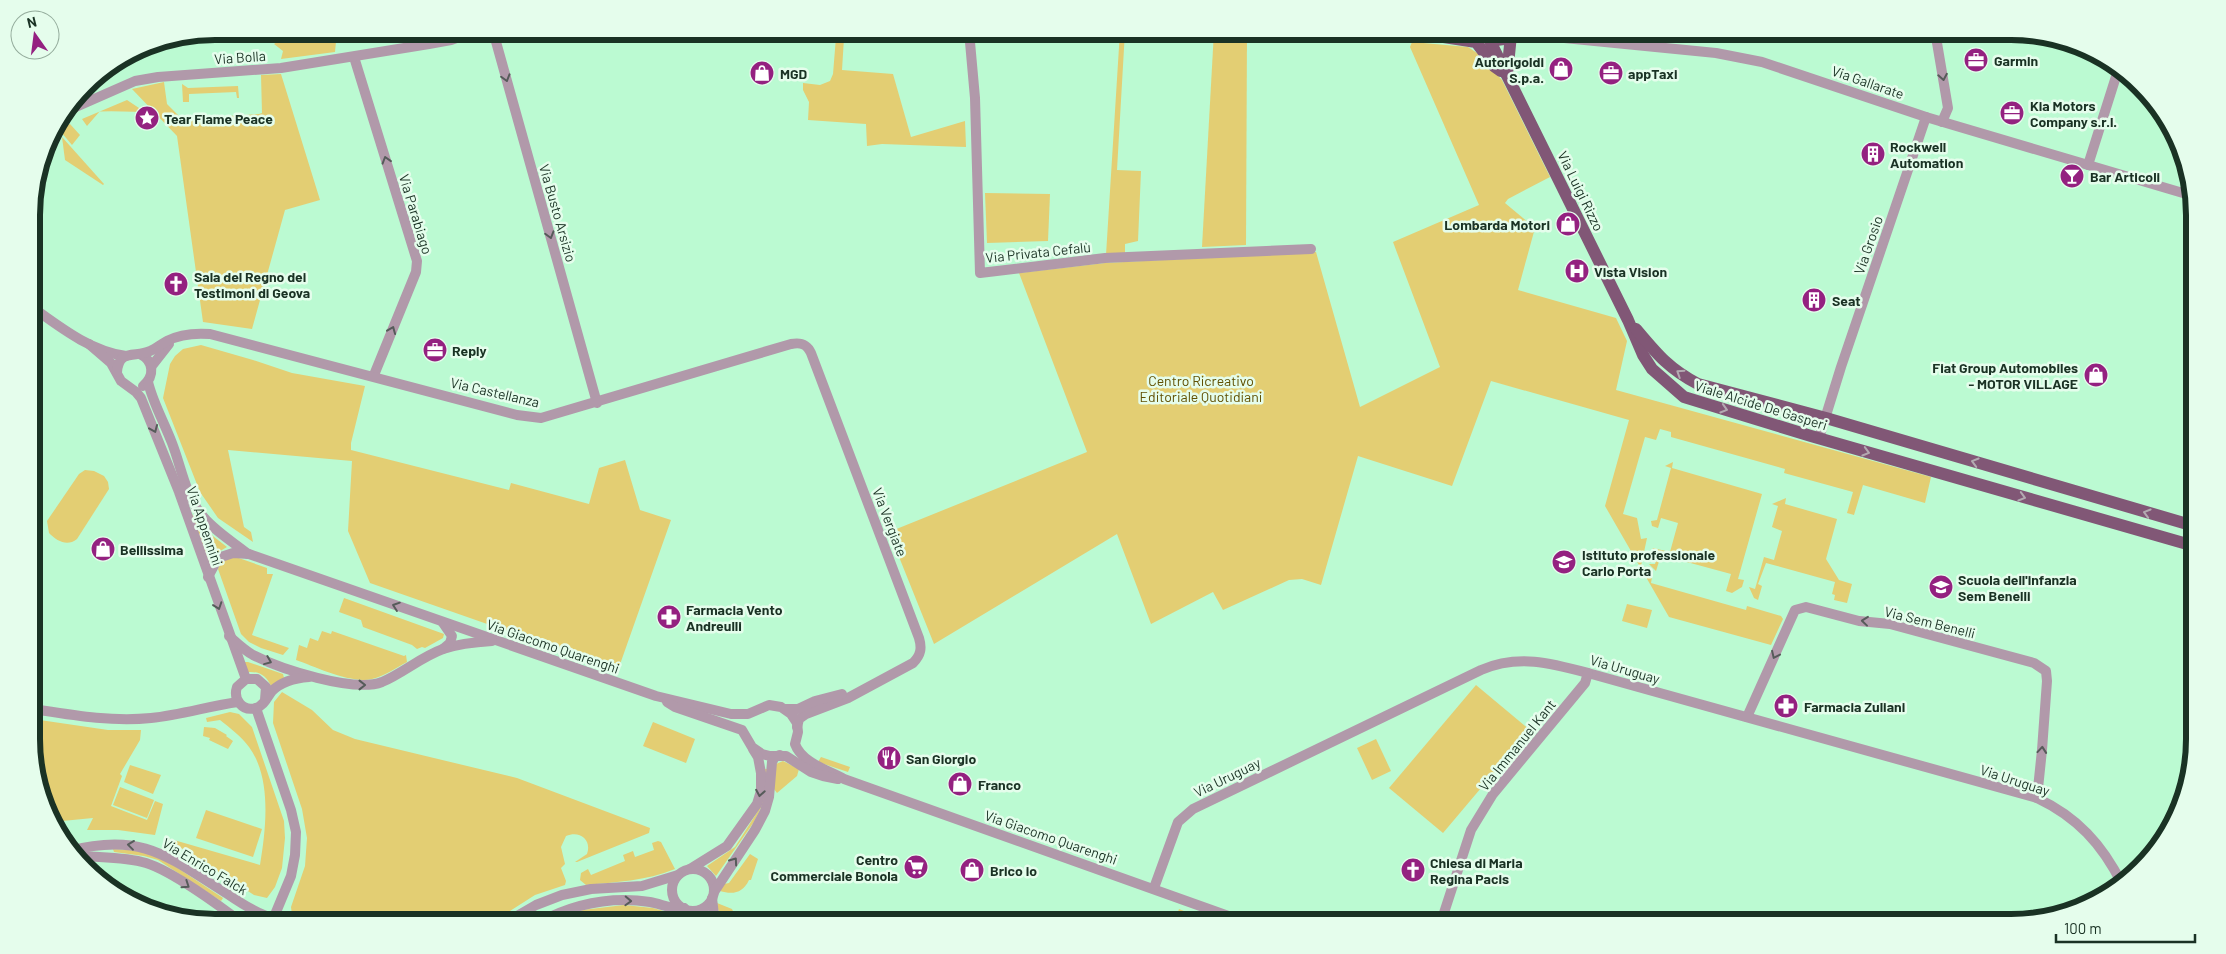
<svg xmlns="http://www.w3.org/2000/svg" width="2226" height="954" font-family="Barlow,sans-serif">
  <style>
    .green { fill: #e3ce73 }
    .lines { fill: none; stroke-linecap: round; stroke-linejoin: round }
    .minor { stroke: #b199aa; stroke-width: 10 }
    .major { stroke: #815776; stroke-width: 12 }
    .oneway { stroke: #565b5a }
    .oneway2 { stroke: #b3aab1 }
    .labels { text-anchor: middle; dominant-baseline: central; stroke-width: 5; stroke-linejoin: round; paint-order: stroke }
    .street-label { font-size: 14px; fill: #1a3224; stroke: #e5fdec }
    .poi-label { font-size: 14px; font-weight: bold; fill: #1a3224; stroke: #e5fdec; text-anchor: start }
    .park-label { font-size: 14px; fill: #605002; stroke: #e5fdec }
    .rim { fill: none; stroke: #1a3224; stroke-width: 6 }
  </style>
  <rect width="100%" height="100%" fill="#bbfad2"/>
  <g class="green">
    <polygon points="287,31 337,31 335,52 281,59 283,51 274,44 286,36"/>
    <polygon points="1120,31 1125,31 1117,170 1141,171 1138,241 1125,244 1125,253 1106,255"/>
    <polygon points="1214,31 1247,31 1246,245 1202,247"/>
    <polygon points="836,37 844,38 842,70 893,74 911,137 965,121 966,147 882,144 867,146 866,124 808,120 809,102 803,90 803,83 820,85 830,81 833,74"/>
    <polygon points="1412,42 1468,47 1477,53 1502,80 1550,177 1508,199 1505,203 1535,228 1518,290 1616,318 1627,341 1616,390 1931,477 1925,503 1863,485 1854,515 1847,513 1853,492 1784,473 1785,469 1671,437 1671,432 1660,429 1656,440 1645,437 1623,514 1637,518 1641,539 1647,538 1641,566 1647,576 1652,577 1651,583 1746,610 1747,606 1781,616 1783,619 1771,645 1669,617 1605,506 1629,420 1491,381 1452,486 1358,456 1321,585 1302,579 1289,580 1223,610 1213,592 1151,624 1117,534 934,644 889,532 1087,452 1019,273 1105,263 1316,252 1360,407 1440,367 1393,242 1479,205 1410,47"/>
    <polygon points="281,74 320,200 285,210 252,329 203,322 177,136 132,89 164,82 167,104 182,119 259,114 262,113 261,75"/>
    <polygon points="182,84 188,88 238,86 239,98 237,98 236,92 189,94 189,102 183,102"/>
    <polygon points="127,100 145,112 100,111 87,126 82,119"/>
    <polygon points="70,124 80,135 72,145 61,132 61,128"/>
    <polygon points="62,137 104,184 103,185 65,160"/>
    <polygon points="985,193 1050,194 1048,241 987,243"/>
    <polygon points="201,345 253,360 292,373 365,386 351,443 351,450 509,490 511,483 589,504 599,468 625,460 640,510 671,520 618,670 370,583 348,531 352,461 228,450 244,527 251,532 253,542 218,518 200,492 163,398 170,364 175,356 183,349"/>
    <polygon points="1673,462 1672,468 1762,494 1738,579 1744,580 1742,587 1732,593 1726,591 1731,574 1661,555 1656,571 1649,564 1655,564 1658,553 1652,551 1653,548 1670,552 1678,523 1661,518 1658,528 1652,526 1651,521 1657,520 1671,468 1665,466"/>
    <path d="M85 470 94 471 104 476 108 482 109 489 77 539C67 547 57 541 49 533L47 521 79 474Z"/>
    <polygon points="1786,498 1785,504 1837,519 1826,559 1839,580 1852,584 1847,603 1834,600 1835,595 1832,594 1835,582 1766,563 1758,584 1762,586 1758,600 1754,598 1749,587 1755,589 1764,557 1774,560 1782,531 1772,527 1778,506 1772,504"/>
    <polygon points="192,514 209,533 227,547 215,554 209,566"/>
    <polygon points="233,556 267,568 267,574 273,574 252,635 289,648 283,655 261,648 249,642 241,634 218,569 221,560"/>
    <polygon points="344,598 444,634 443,638 425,648 422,647 417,649 412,645 363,627 361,620 339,612"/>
    <polygon points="1627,604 1652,610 1647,628 1622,621"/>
    <path d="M322 631 331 634 332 631 404 656 406 655 407 662C396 668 384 676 372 679 351 684 316 667 296 660L299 645 307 648 310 638 318 641Z"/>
    <path d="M241 662H248L283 674 284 678 271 686C267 677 260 671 248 672Z"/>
    <polygon points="1476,685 1530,730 1443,833 1389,788"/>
    <path d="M282 692 312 710 333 730 355 739 517 778 650 828 649 833 577 862H575L587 854C592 840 580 830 566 836L561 847 565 864 561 868 566 881 565 885 535 895 491 923H296L292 915 291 907 305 866 307 838 302 809 273 723 274 702Z"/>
    <path d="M230 712 239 714 252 727 284 821 285 838 282 868 275 887 267 898 254 895 183 849 166 843 167 838 260 865C266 829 272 778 249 747 241 736 230 728 220 720L207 722 206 718Z"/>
    <path d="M33 719 108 730H141L140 740 120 774 122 776 111 806 147 820 155 801 163 804 155 835 118 830H87L93 818 52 822C34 790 33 755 33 719Z"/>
    <polygon points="653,722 695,739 686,763 643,746"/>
    <polygon points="204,727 215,728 227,735 226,736 233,741 228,749 209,740 210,738 203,736"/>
    <polygon points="1376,739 1391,771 1372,780 1357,748"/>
    <polygon points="821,757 850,767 848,772 818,762"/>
    <polygon points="783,761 799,769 797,776 777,793 774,789 776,764"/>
    <polygon points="130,765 161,775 153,794 124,782"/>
    <polygon points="764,769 767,769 766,797 754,822 716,876 707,866 735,847 758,811"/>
    <polygon points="120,787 154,800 147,818 113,805"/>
    <polygon points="206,810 262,829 253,857 196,838"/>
    <path d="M658 841 661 842 675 869C646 881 615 882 586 885L580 880 581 873 588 869 591 875 625 861 623 855 633 851 635 857 654 850 652 843Z"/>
    <polygon points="113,849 144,851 170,863 223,898 221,901 158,860 144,856 114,852"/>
    <path d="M750 854 758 859 751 880H749C743 893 733 895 720 891L724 884 729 883Z"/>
    <polygon points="717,903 732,909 738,923 721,923"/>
    <polygon points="624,905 653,908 667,912 661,921 662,923 550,923 582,910"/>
    <polygon points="1179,909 1213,923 1174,923"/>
  </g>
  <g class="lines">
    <g class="minor">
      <polyline points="493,31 597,403"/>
      <polyline points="969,31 975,98 980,273 1105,258 1311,249"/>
      <polyline points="1526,31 1534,35 1716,53 1762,62 1926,117 2193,196"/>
      <polyline points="1935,31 1948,108 1942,122"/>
      <polyline points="354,57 417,261 416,272 374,375"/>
      <polyline points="69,110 135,81 158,77 281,68 429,44 451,40 476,31"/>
      <polyline points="2088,165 2119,67"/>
      <path d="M32 307C60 327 90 351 126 356"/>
      <polyline points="89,344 111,363 121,381 136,392 141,398 179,492 246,679"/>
      <path d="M140 354C154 361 155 376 143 386"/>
      <polyline points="151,367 169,344"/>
      <path d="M117 372C119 348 136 358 150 351 156 349 161 344 167 341 180 334 196 333 210 334L517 415 541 418 791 344C801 342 807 344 811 353L919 638C922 648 921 655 913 663L848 698 806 714 799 719 797 727"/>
      <path d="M148 382C153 403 164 422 172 443 181 466 185 494 201 514 213 530 232 541 248 554"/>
      <polyline points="1819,438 1841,367 1926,117"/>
      <path d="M208 577 218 558 233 553 249 554 656 696 731 714H748L769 705 781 707 791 714 797 723 798 732 795 744C802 763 828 770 844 779L1248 923"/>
      <path d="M229 636C237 643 244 650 253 655 280 669 354 693 382 682 403 673 421 657 443 649 458 644 475 642 492 641"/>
      <polyline points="443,649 450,643 452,636 443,623"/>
      <path d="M265 700 266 687 257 679H246L237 687C233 699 242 712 256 708 264 706 267 697 272 691 282 681 295 678 309 677"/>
      <polyline points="667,702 675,707 742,730 752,747 762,754 770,756 786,756 811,772 823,776 838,779"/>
      <polyline points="256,708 291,810 296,832 295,855 291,876 274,917"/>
      <path d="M33 709C72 715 111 722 151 718 181 715 209 706 238 702"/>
      <polyline points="785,709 798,709 815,701 842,694"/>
      <polyline points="1747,717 1795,610 1806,607 1859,621 1890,624 2034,663 2046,671 2047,681 2042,750 2037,798"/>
      <path d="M69 851C142 832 167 856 226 893 239 902 251 910 266 916"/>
      <path d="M73 855C97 858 123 856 146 863 172 871 220 906 242 923"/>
      <polyline points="690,869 727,846 757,804 761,791 761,773 758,757 753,749"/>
      <circle cx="693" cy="890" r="21"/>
      <path d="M1154 888 1178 822 1193 809 1481 670C1518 654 1551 663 1588 673L2037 798C2077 817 2102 844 2122 884"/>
      <polyline points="714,892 755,830 765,811 769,797 772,762 775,757 780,755"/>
      <polyline points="712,898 715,923"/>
      <polyline points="684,908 691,923"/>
      <polyline points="1441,922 1471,830 1493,794 1585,683 1588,673"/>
      <path d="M255 923C263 914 274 914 282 923"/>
      <polyline points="505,923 536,905 562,895 591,889 642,886 678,875"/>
      <path d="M538 923C573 904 610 896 650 902 662 904 671 910 684 908"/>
    </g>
    <g class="major">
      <polyline points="1405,31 1476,42 1494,66 1501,71"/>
      <path d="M1480 31C1489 42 1504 44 1514 31"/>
      <polyline points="1489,39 1628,320 1643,355 1652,369 1684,397 1811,436 2194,546"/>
      <polyline points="1507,75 1511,35"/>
      <path d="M1636 329C1657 354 1669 369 1698 384L1826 418 2194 526"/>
    </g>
  </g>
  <defs><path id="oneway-chevron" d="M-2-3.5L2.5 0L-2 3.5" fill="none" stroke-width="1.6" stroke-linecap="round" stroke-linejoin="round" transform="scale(1.25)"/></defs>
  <g class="oneway">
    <use href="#oneway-chevron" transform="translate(1943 77) rotate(80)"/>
    <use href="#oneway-chevron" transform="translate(506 78) rotate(74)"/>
    <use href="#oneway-chevron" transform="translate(386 160) rotate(-107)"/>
    <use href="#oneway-chevron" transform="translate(550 235) rotate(74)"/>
    <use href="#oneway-chevron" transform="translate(392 330) rotate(-68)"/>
    <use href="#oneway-chevron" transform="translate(154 429) rotate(67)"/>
    <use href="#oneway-chevron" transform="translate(218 606) rotate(71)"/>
    <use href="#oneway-chevron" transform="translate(396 606) rotate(-161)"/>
    <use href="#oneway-chevron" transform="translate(1865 621) rotate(-174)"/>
    <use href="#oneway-chevron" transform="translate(1775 655) rotate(115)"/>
    <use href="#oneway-chevron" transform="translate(268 661) rotate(22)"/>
    <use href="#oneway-chevron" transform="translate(362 685)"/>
    <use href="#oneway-chevron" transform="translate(2042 750) rotate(-85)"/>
    <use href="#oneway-chevron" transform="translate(760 793) rotate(100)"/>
    <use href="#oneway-chevron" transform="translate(131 845) rotate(-173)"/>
    <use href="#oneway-chevron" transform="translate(734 861) rotate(-55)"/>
    <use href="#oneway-chevron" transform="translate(186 885) rotate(34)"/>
    <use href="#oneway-chevron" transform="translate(628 901) rotate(2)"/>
  </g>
  <g class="oneway2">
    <use href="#oneway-chevron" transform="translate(1680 373) rotate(-147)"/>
    <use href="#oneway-chevron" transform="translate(1724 409) rotate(17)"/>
    <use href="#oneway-chevron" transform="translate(1866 452) rotate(16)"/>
    <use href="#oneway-chevron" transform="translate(1975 462) rotate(-164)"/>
    <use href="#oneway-chevron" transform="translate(2022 497) rotate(16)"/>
    <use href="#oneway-chevron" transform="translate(2147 513) rotate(-164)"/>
  </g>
  <defs>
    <symbol id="office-disc" viewBox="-11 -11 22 22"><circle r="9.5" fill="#942180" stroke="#e5fdec"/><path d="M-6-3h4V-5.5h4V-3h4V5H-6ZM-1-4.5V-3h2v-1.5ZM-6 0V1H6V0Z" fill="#fff"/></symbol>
    <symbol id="shop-disc" viewBox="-11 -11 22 22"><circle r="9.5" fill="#942180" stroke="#e5fdec"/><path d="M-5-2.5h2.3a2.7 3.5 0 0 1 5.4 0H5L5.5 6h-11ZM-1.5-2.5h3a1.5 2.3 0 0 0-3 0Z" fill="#fff"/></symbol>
    <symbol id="sight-disc" viewBox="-11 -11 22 22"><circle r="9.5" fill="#942180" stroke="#e5fdec"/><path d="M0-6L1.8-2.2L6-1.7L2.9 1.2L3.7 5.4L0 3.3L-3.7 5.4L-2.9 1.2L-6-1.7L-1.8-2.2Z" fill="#fff"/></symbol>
    <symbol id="building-disc" viewBox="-11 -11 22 22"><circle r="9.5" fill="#942180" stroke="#e5fdec"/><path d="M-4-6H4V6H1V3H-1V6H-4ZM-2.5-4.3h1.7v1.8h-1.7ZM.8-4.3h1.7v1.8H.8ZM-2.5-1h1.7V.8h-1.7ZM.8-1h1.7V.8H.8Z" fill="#fff"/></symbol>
    <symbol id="bar-disc" viewBox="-11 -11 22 22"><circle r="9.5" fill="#942180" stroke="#e5fdec"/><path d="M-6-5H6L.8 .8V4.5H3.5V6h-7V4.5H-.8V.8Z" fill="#fff"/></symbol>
    <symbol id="hospital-disc" viewBox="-11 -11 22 22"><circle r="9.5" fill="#942180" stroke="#e5fdec"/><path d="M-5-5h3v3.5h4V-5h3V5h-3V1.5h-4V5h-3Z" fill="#fff"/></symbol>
    <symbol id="church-disc" viewBox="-11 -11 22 22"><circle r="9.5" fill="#942180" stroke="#e5fdec"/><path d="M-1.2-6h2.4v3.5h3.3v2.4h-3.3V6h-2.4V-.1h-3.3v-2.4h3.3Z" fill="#fff"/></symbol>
    <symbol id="school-disc" viewBox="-11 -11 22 22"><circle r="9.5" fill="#942180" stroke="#e5fdec"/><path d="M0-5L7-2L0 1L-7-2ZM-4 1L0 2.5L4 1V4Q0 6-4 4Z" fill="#fff"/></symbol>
    <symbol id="pharmacy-disc" viewBox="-11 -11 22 22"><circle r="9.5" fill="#942180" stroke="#e5fdec"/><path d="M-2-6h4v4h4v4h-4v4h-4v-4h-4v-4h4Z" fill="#fff"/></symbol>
    <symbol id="restaurant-disc" viewBox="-11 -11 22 22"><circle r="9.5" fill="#942180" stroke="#e5fdec"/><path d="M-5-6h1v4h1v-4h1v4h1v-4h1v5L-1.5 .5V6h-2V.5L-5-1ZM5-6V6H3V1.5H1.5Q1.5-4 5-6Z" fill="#fff"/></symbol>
    <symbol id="supermarket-disc" viewBox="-11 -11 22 22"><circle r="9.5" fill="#942180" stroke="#e5fdec"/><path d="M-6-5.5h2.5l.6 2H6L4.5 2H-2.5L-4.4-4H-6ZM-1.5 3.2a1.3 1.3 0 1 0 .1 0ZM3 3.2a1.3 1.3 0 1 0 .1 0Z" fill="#fff"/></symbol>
  </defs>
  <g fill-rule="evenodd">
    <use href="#office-disc" x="1962" y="46" width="28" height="28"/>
    <use href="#shop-disc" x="1547" y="55" width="28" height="28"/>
    <use href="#shop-disc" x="748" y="59" width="28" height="28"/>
    <use href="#office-disc" x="1597" y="59" width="28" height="28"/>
    <use href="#office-disc" x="1998" y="99" width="28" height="28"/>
    <use href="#sight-disc" x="133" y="104" width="28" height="28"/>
    <use href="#building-disc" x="1859" y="140" width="28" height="28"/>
    <use href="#bar-disc" x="2058" y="162" width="28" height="28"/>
    <use href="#shop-disc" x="1554" y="210" width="28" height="28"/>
    <use href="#hospital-disc" x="1563" y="257" width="28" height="28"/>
    <use href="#church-disc" x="162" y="270" width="28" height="28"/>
    <use href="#building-disc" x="1800" y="286" width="28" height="28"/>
    <use href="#office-disc" x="421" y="336" width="28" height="28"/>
    <use href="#shop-disc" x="2082" y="361" width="28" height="28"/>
    <use href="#shop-disc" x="89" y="535" width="28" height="28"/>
    <use href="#school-disc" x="1550" y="548" width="28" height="28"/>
    <use href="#school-disc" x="1927" y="573" width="28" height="28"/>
    <use href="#pharmacy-disc" x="655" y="603" width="28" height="28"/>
    <use href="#pharmacy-disc" x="1772" y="692" width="28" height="28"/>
    <use href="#restaurant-disc" x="875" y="744" width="28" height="28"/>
    <use href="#shop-disc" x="946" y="770" width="28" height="28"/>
    <use href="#supermarket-disc" x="902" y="853" width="28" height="28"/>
    <use href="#shop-disc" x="958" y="856" width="28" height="28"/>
    <use href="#church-disc" x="1399" y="856" width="28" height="28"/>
  </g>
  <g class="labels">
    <g class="street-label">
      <text transform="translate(240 57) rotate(-4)">Via Bolla</text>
      <text transform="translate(1868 82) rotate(19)">Via Gallarate</text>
      <text transform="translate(1581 191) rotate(64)">Via Luigi Rizzo</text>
      <text transform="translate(558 213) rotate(74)">Via Busto Arsizio</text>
      <text transform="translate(416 214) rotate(73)">Via Parabiago</text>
      <text transform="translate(1868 245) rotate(-71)">Via Grosio</text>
      <text transform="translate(1038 252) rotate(-6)">Via Privata Cefalù</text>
      <text transform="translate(495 392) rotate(13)">Via Castellanza</text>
      <text transform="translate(1761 405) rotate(17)">Viale Alcide De Gasperi</text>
      <text transform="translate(890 522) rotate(69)">Via Vergiate</text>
      <text transform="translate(205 526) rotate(71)">Via Appennini</text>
      <text transform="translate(1930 622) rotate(14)">Via Sem Benelli</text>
      <text transform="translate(553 646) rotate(19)">Via Giacomo Quarenghi</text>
      <text transform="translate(1625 669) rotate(16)">Via Uruguay</text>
      <text transform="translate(1517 745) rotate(-51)">Via Immanuel Kant</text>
      <text transform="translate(1227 777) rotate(-26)">Via Uruguay</text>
      <text transform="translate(2015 780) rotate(18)">Via Uruguay</text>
      <text transform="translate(1051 837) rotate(19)">Via Giacomo Quarenghi</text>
      <text transform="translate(205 866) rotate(31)">Via Enrico Falck</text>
    </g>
    <g class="poi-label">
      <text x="1994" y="60">Garmin</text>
      <text x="1544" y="61" text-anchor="end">Autorigoldi<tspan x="1544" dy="16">S.p.a.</tspan></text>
      <text x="780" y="73">MGD</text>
      <text x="1628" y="73">appTaxi</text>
      <text x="2030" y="105">Kia Motors<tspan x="2030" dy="16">Company s.r.l.</tspan></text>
      <text x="164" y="118">Tear Flame Peace</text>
      <text x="1890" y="146">Rockwell<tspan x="1890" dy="16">Automation</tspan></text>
      <text x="2090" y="176">Bar Articoli</text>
      <text x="1550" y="224" text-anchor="end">Lombarda Motori</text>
      <text x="1594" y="271">Vista Vision</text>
      <text x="194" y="276">Sala del Regno dei<tspan x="194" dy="16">Testimoni di Geova</tspan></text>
      <text x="1832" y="300">Seat</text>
      <text x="452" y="350">Reply</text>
      <text x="2078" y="367" text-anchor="end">Fiat Group Automobiles<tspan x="2078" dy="16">- MOTOR VILLAGE</tspan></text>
      <text x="120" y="549">Bellissima</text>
      <text x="1582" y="554">Istituto professionale<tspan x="1582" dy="16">Carlo Porta</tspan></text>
      <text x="1958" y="579">Scuola dell'infanzia<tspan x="1958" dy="16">Sem Benelli</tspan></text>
      <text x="686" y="609">Farmacia Vento<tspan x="686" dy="16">Andreulli</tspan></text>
      <text x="1804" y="706">Farmacia Zuliani</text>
      <text x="906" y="758">San Giorgio</text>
      <text x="978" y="784">Franco</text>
      <text x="898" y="859" text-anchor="end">Centro<tspan x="898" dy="16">Commerciale Bonola</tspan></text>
      <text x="1430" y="862">Chiesa di Maria<tspan x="1430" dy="16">Regina Pacis</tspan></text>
      <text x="990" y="870">Brico io</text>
    </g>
    <g class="park-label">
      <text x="1201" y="380">Centro Ricreativo<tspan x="1201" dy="16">Editoriale Quotidiani</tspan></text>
    </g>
  </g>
  <path d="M0 0H2226V954H0ZM215 40H2011A175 175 0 0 1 2186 215V739A175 175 0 0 1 2011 914H215A175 175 0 0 1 40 739V215A175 175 0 0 1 215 40Z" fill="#e5fdec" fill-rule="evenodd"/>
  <path class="rim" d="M215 40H2011A175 175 0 0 1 2186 215V739A175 175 0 0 1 2011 914H215A175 175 0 0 1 40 739V215A175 175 0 0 1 215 40Z"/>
  <g transform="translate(35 35) rotate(346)"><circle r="24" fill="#e5fdec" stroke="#94ac9c"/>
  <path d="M0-4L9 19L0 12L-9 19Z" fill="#942180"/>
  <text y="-8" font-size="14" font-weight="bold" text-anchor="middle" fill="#1a3224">N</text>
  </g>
  <path d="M2056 934v8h139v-8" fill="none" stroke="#1a3224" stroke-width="2.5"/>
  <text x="2064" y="934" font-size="15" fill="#1a3224" stroke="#e5fdec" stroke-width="4" paint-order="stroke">100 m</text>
</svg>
